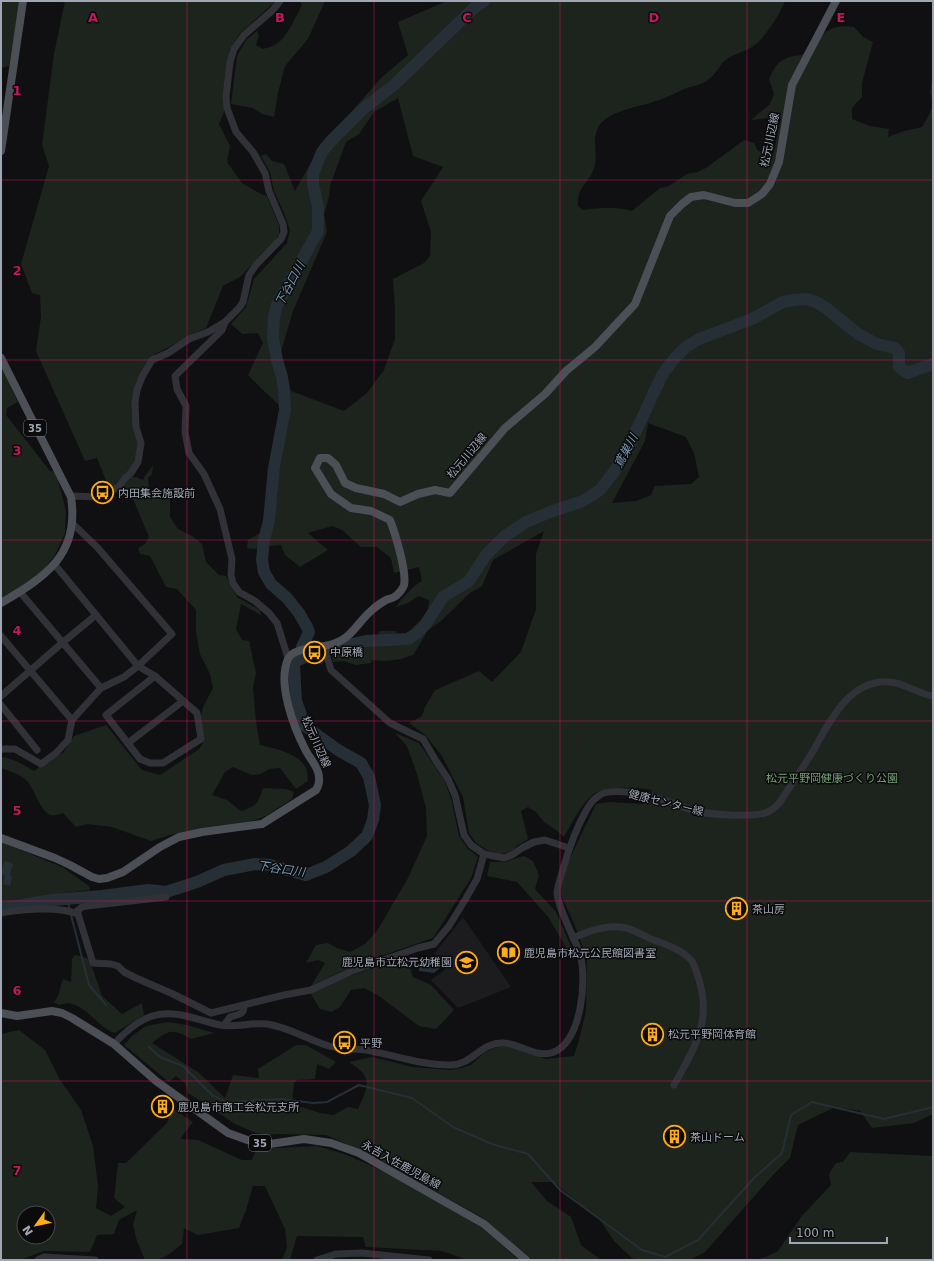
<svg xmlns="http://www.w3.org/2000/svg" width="934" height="1261" font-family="'DejaVu Sans','Noto Sans JP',sans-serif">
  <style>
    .built { fill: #1c1c1f }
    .green { fill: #1c241d; fill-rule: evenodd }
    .water { fill: #262f36 }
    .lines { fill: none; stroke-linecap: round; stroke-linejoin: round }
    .stream { stroke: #262f36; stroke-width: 2 }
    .river { stroke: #262f36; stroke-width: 12 }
    .minor { stroke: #313237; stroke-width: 7 }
    .major { stroke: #4c4f56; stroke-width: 8 }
    .grid { fill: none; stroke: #c2185b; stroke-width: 1; stroke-opacity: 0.55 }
    .labels { text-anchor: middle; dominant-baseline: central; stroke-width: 3; stroke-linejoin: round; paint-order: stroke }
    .shield { fill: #0b0b0c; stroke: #737882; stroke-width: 1 }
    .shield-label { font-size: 10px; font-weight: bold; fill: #a0a6b4 }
    .street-label { font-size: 11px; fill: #a0a6b4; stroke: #0b0b0c }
    .poi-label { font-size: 11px; fill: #a0a6b4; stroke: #0b0b0c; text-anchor: start }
    .park-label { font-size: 11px; fill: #75a076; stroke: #0b0b0c }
    .water-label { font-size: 12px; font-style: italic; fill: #7396b2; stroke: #0b0b0c }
    .grid-label { font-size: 13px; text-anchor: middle; font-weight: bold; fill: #c2185b; stroke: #0b0b0c; stroke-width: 3; stroke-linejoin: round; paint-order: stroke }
  </style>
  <rect width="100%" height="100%" fill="#101012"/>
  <polygon class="built" points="463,917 511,987 458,1008 431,980 445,970 434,954"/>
  <g class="green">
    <polygon points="1,1 20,1 9,66 1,68"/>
    <polygon points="65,1 276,1 241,32 230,49 224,86 224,112 219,124 230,146 227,162 242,183 261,194 267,196 279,225 279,234 275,241 240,277 223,286 206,328 155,354 145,366 134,391 138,444 135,461 129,471 111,488 107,483 97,458 85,461 36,351 41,317 40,295 32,293 21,264 49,166 42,145 54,54"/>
    <path d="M300 1H325L308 39 285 66 278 93 274 117 262 114 253 108 231 104 237 56 246 40 257 31 259 36 256 45 263 49C267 48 274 46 278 43 288 35 296 16 302 5Z"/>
    <path d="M447 1H785C781 12 766 36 756 44 748 51 736 53 727 59 720 63 717 74 709 79 702 85 692 86 684 89 675 93 666 98 656 101 639 107 610 110 599 126 590 140 600 157 593 171 587 185 577 187 578 206L583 210C602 208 614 206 632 211L660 188 669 186 687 174 698 172 706 168 744 140 754 143 758 151 773 155 781 119 767 118 751 120 770 104 774 94 769 79C777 61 783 57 802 55 819 38 827 23 854 27L863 37 873 42 862 83V97L852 108V119L870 126 889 129 888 137 904 131 922 127 928 117 933 105 930 92 933 76V1114L914 1123 872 1128 860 1111 835 1107 798 1125 790 1158 774 1174 705 1252 690 1260H638L632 1258 614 1241 600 1220 553 1182H531L547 1201 571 1217 581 1245 601 1260H532L483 1218 373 1156 326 1135 277 1134 267 1135 256 1133 235 1124 188 1093 185 1083 176 1076 169 1082 124 1045 132 1036 146 1026 168 1022 187 1025 214 1033 191 1039C172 1028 169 1030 152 1043L198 1072 225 1098 233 1075 259 1078 258 1069 296 1045H306L336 1062 329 1069 317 1064 315 1079 297 1080 294 1083 292 1104 320 1113 333 1115 348 1107 358 1109C368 1087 374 1077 349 1062L372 1057 412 1067 450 1070 461 1068 471 1065 484 1053 494 1048 505 1046 545 1059 574 1056 579 1040 586 1011 587 958 573 921 560 893 569 860 596 804 609 802 643 804 652 790C637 788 607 785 594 794 581 803 572 824 564 837L557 831 544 822 536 812 528 807 521 811 528 839 518 845 511 852 500 854 487 850 476 843 469 833 463 797 442 756 425 735 409 723 422 716 425 707 435 690 479 671 492 682 521 652 536 609V554L544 531 493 560 482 586 470 593 441 621 427 631 423 639 413 655 401 659 385 661 372 660 371 663 356 665 343 661 333 662 332 653 363 647H372L380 631H395L408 646 412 628C422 620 429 614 429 600L419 596 408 603 396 607C404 596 410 588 422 581L419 567 394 573 391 558 377 547H361L342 530 332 526 308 533 328 550 300 567 285 555 281 545C269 545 258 551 247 548L248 540 260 533 277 499 279 474 289 420 278 404 264 391 248 375 263 343 258 333 242 334 231 324 246 307 254 279 287 243 290 230 284 213 274 191 270 172 261 156 266 154 272 161 284 164 295 191 318 150 381 78 408 55 398 22ZM398 98 413 156 443 167 421 201 431 232 430 256 424 263 393 279 395 310V339L384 370 367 393 344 411 291 391 280 355 293 311 327 232 324 214 329 197 330 186 346 142 359 134 374 112ZM648 423 686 437 694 453 699 477 691 484 655 486 651 495 636 501 612 503 645 441Z"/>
    <polygon points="1,366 18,402 7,408 6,415 50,471 56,472 66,511 65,533 55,555 43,571 1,599"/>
    <path d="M153 465 152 474 148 478 149 490 153 497 162 498 170 494V517L178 529 192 536 202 544 206 562 219 575 226 576 237 597 260 610 261 615 241 604 236 629 242 640 249 641 256 673 253 687 256 722 260 745C274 748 300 754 306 768 308 771 307 777 308 781L296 789 280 768 269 769 261 774 252 775 233 767 225 772 212 795 227 800 241 811C257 806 258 803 263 788L286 789 294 792 292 799 266 816 249 822 200 828 170 835 151 841 112 827 88 824 76 827 63 813C59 814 54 816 51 815 40 812 35 789 26 780 20 774 9 771 1 768V757C13 758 24 765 34 771L54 756 63 753 74 736 106 725 142 770 160 775 199 749 203 743 199 724 203 707 213 688 210 674 200 654 196 632V610L177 589 166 587 150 556 140 554 138 548 145 544 149 537 131 494 132 490 121 487 130 477H136L143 480 145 476Z"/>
    <polygon points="395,733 419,743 444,780 451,798 459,836 467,848 478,857 471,878 433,938 355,965 311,986 325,963 318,960 306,963 316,945 328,943 337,948 350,952 365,944 377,931 408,878 427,836 426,808 417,774 407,746"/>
    <polygon points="1,842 62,867 89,886 90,890 18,899 1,903"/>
    <polygon points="524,856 533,861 539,875 535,889 556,912 573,951 567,949 549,918 517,882 487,876 490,862 504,862"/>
    <path d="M75 955 87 958 92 967 102 996 122 1014 142 1003 144 1015 115 1033C99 1029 87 1005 68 1003 66 1003 62 1004 59 1005L54 1002C61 994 59 988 63 979L71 982 72 959Z"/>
    <path d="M408 961 413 977 431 985 454 1010 436 1029 419 1026 379 996 364 988 351 990 340 1007 331 1012 320 1009 311 994C342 979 374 964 408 961Z"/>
    <path d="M19 1030 45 1050 60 1080 81 1110 93 1146 98 1186 96 1208 111 1216 125 1207 114 1198 118 1163H126L167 1123 172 1108 193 1122 180 1139 198 1140 242 1160H252L256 1149 317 1146 347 1155 394 1176 484 1229 519 1260H468L442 1251 366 1247 363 1237 297 1236 290 1260H282L287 1247 285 1229 265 1186H253L246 1210 239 1228 198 1235 184 1228 182 1244C166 1256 166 1260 145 1260L137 1241 133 1225 137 1210 119 1220 114 1234 97 1235 90 1252 44 1251 20 1260H1V1034ZM24 1213H48V1237H24Z"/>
    <polygon points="850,1152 933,1156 933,1260 755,1260 766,1257 778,1251 801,1217 831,1185 829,1174 836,1163 843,1162"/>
  </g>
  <g class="water">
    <polygon points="6,861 11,863 13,864 10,875 12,877 10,886 3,884 5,875 1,874 4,862"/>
    <polygon points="423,956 427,962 431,957 439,969 434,973 419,971 419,963"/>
  </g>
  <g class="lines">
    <g class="stream">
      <polyline points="67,899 70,910"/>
      <polyline points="71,915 89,985 106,1005"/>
      <polyline points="149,1047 160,1057 183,1066 212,1095 226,1102 281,1099 313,1103 327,1102 359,1085 412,1098 453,1127 492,1144 528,1154 560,1190 642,1250 665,1257 698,1240 754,1178 782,1153 791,1115 812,1102 884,1119 933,1107"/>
    </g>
    <g class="river">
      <polyline points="302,647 309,632 307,627 299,613 287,598 271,584 264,572 262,560 264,540 269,521 274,468 285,410 284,391 282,377 277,360 273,338 274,317 277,305 318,231 318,207 313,184 313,174 322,152 330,142 363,109 394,85 474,8 484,1"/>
      <polyline points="1,908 53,900 102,896 148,890 166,892 197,882 224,870 255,864 270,865 306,875 326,867 351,851 367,836 373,820 375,805 369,777 361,763 338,750 305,726 296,701 294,665 297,660 325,650 366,641 408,639 417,633 425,625 443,597 469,581 486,555 505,536 526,522 550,512 583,501 600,490 614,472 631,442 662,375 674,359 686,347 699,339 752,319 783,302 794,300 807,299 816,302 826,308 858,334 877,344 895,348 899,353 899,367 907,373 933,364"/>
    </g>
    <g class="minor">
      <polyline points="225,322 222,330 216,336 175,376 177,389 186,406 185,432 189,453 204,474 220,509 232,559 231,575 233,583 239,592 255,601 269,613 277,623 288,658"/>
      <polyline points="71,497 75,496 97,497 108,494 120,485 125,478 131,473 138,462 141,443 136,427 135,403 137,390 142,377 152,360 168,353 189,339 208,332 225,322 239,308 243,302 249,275 256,265 281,239 284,232 283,224 269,191 265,173 253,152 236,132 227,108 226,97 230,62 234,49 244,35 273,10 280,1"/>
      <polyline points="55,565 138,666 155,676"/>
      <polyline points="20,592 101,688"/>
      <polyline points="1,636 72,720"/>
      <polyline points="324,647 331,670 390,723 423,739 436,761 448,779 455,795 464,835 471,845 484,854 504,858 512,855 522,848 534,842 545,840 569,848"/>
      <polygon points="155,676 197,713 201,739 163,763 150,763 140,759 106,715"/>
      <polyline points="1,696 62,643 96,615"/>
      <polyline points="1,705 37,750"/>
      <polyline points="128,743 183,701"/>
      <polyline points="1,749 15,749 41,764 56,753 68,740 72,720 101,688 124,677 138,666 172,634 97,547 73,524"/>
      <path d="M1 913C21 909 59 906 78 914L93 963 111 964 118 966 124 972 136 978 173 994 211 1013 284 995 311 990 352 971 418 948 434 944 449 926 465 900 477 879 484 854"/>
      <polyline points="78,914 77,911 82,907 87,906 166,897"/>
      <path d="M573 938C589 931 607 924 626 928 634 930 643 935 651 939 665 944 681 949 691 960 695 965 697 973 699 980 712 1022 694 1049 674 1085"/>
      <path d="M224 1025 230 1017C237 1014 244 1016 244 1006"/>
      <path d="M114 1044C124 1033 137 1021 152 1016 176 1009 197 1020 220 1025 236 1028 252 1022 267 1024 289 1027 308 1040 329 1046 343 1050 357 1048 371 1051 397 1056 422 1065 449 1065 472 1066 481 1041 504 1043 520 1044 538 1059 554 1052 582 1040 587 979 580 954 575 939 557 906 557 892 558 885 561 877 563 869 569 848 576 828 587 809 591 802 596 796 604 793 622 788 655 797 673 803 680 806 688 809 695 811 711 815 750 817 765 813 772 811 776 807 780 802 791 785 803 768 813 751 830 721 849 679 890 682 905 683 918 694 933 696"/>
      <polyline points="38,1260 44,1257 95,1260"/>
      <polyline points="317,1260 336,1254 362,1253 429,1260"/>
    </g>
    <g class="major">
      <polyline points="1,151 23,1"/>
      <path d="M1 358 71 497C80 555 45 577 1 603"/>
      <path d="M1 838 55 858 70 865 92 877 99 879 107 878 123 872 160 847 179 837 202 832 262 824 316 790C320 784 320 779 318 772 316 765 310 758 306 751 294 728 277 684 288 659 293 647 322 648 333 644 352 638 357 623 371 611 375 607 381 603 386 600 389 599 394 598 397 595 399 593 403 588 404 585 407 572 395 533 390 520L371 511 351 508 331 494 315 468 320 458H328L336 465 345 483 356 488 384 494 400 502 418 494 435 490 450 493 505 428 545 394 566 371 595 347 635 304 670 216 682 204 691 197 704 195 735 203H748L762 194 770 184 779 162 792 85 836 1"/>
      <polyline points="1,1013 17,1016 52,1011 62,1013 72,1018 114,1044 156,1081 228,1133 253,1142 270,1144 304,1139 331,1143 359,1153 484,1224 526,1260"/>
    </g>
  </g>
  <path class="grid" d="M187 1V1260M374 1V1260M560 1V1260M747 1V1260M1 180H933M1 360H933M1 540H933M1 721H933M1 901H933M1 1081H933"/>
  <defs>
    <symbol id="bus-ring" viewBox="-11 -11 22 22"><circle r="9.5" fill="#0b0b0c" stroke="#ffac1a" stroke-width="1.5"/><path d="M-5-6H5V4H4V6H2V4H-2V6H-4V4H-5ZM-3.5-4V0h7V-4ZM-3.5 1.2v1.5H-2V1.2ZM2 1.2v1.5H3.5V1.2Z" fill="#ffac1a"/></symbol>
    <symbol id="building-ring" viewBox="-11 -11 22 22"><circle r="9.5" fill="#0b0b0c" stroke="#ffac1a" stroke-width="1.5"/><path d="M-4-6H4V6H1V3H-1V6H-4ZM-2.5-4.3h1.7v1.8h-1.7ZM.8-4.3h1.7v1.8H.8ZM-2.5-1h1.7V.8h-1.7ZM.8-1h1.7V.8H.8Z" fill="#ffac1a"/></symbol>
    <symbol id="library-ring" viewBox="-11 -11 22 22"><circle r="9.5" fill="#0b0b0c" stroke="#ffac1a" stroke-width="1.5"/><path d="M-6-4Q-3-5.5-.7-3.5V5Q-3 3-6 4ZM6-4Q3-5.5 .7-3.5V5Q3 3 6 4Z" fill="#ffac1a"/></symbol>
    <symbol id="school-ring" viewBox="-11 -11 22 22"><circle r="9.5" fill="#0b0b0c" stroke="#ffac1a" stroke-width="1.5"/><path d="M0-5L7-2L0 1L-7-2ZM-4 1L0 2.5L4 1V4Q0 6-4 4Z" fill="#ffac1a"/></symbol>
  </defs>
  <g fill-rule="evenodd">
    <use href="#bus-ring" x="90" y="480" width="25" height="25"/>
    <use href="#bus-ring" x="302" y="640" width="25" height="25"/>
    <use href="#building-ring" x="724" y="896" width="25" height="25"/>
    <use href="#library-ring" x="496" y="940" width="25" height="25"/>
    <use href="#school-ring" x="454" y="950" width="25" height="25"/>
    <use href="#building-ring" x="640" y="1022" width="25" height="25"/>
    <use href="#bus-ring" x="332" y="1030" width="25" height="25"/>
    <use href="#building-ring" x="150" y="1094" width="25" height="25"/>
    <use href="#building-ring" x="662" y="1124" width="25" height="25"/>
  </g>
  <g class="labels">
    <g class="shield">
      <rect x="24" y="420" width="22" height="16" rx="3"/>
      <rect x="249" y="1135" width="22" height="16" rx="3"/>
    </g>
    <g class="shield-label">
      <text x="35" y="428">35</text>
      <text x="260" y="1143">35</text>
    </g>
    <g class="street-label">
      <text transform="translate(770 140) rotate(-78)">松元川辺線</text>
      <text transform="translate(467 456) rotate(-50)">松元川辺線</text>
      <text transform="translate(316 742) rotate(66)">松元川辺線</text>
      <text transform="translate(666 803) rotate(14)">健康センター線</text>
      <text transform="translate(401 1165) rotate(29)">永吉入佐鹿児島線</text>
    </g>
    <g class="poi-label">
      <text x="118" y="493">内田集会施設前</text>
      <text x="330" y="652">中原橋</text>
      <text x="752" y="909">茶山房</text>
      <text x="524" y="953">鹿児島市松元公民館図書室</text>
      <text x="452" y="962" text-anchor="end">鹿児島市立松元幼稚園</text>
      <text x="668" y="1034">松元平野岡体育館</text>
      <text x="360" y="1043">平野</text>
      <text x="178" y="1107">鹿児島市商工会松元支所</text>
      <text x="690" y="1137">茶山ドーム</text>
    </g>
    <g class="park-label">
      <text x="832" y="778">松元平野岡健康づくり公園</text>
    </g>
    <g class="water-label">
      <text transform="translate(290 284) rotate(-62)">下谷口川</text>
      <text transform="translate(626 451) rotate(-62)">鳶巣川</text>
      <text transform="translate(281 869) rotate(8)">下谷口川</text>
    </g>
  </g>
  <g class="grid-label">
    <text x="93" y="22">A</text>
    <text x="280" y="22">B</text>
    <text x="467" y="22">C</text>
    <text x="654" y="22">D</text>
    <text x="841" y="22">E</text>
    <text x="17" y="95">1</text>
    <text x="17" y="275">2</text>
    <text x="17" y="455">3</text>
    <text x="17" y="635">4</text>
    <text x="17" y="815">5</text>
    <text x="17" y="995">6</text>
    <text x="17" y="1175">7</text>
  </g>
  <rect width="934" height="1261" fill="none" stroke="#a0a6b4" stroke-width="4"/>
  <g transform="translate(36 1225) rotate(237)"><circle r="19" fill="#0b0b0c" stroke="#47494f"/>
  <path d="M0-3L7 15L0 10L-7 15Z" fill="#ffac1a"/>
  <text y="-6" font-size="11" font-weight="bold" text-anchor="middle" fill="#a0a6b4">N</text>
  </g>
  <path d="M790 1237v6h97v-6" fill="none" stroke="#a0a6b4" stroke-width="2"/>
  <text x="796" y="1237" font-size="12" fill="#a0a6b4" stroke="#0b0b0c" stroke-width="3" paint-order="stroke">100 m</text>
</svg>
